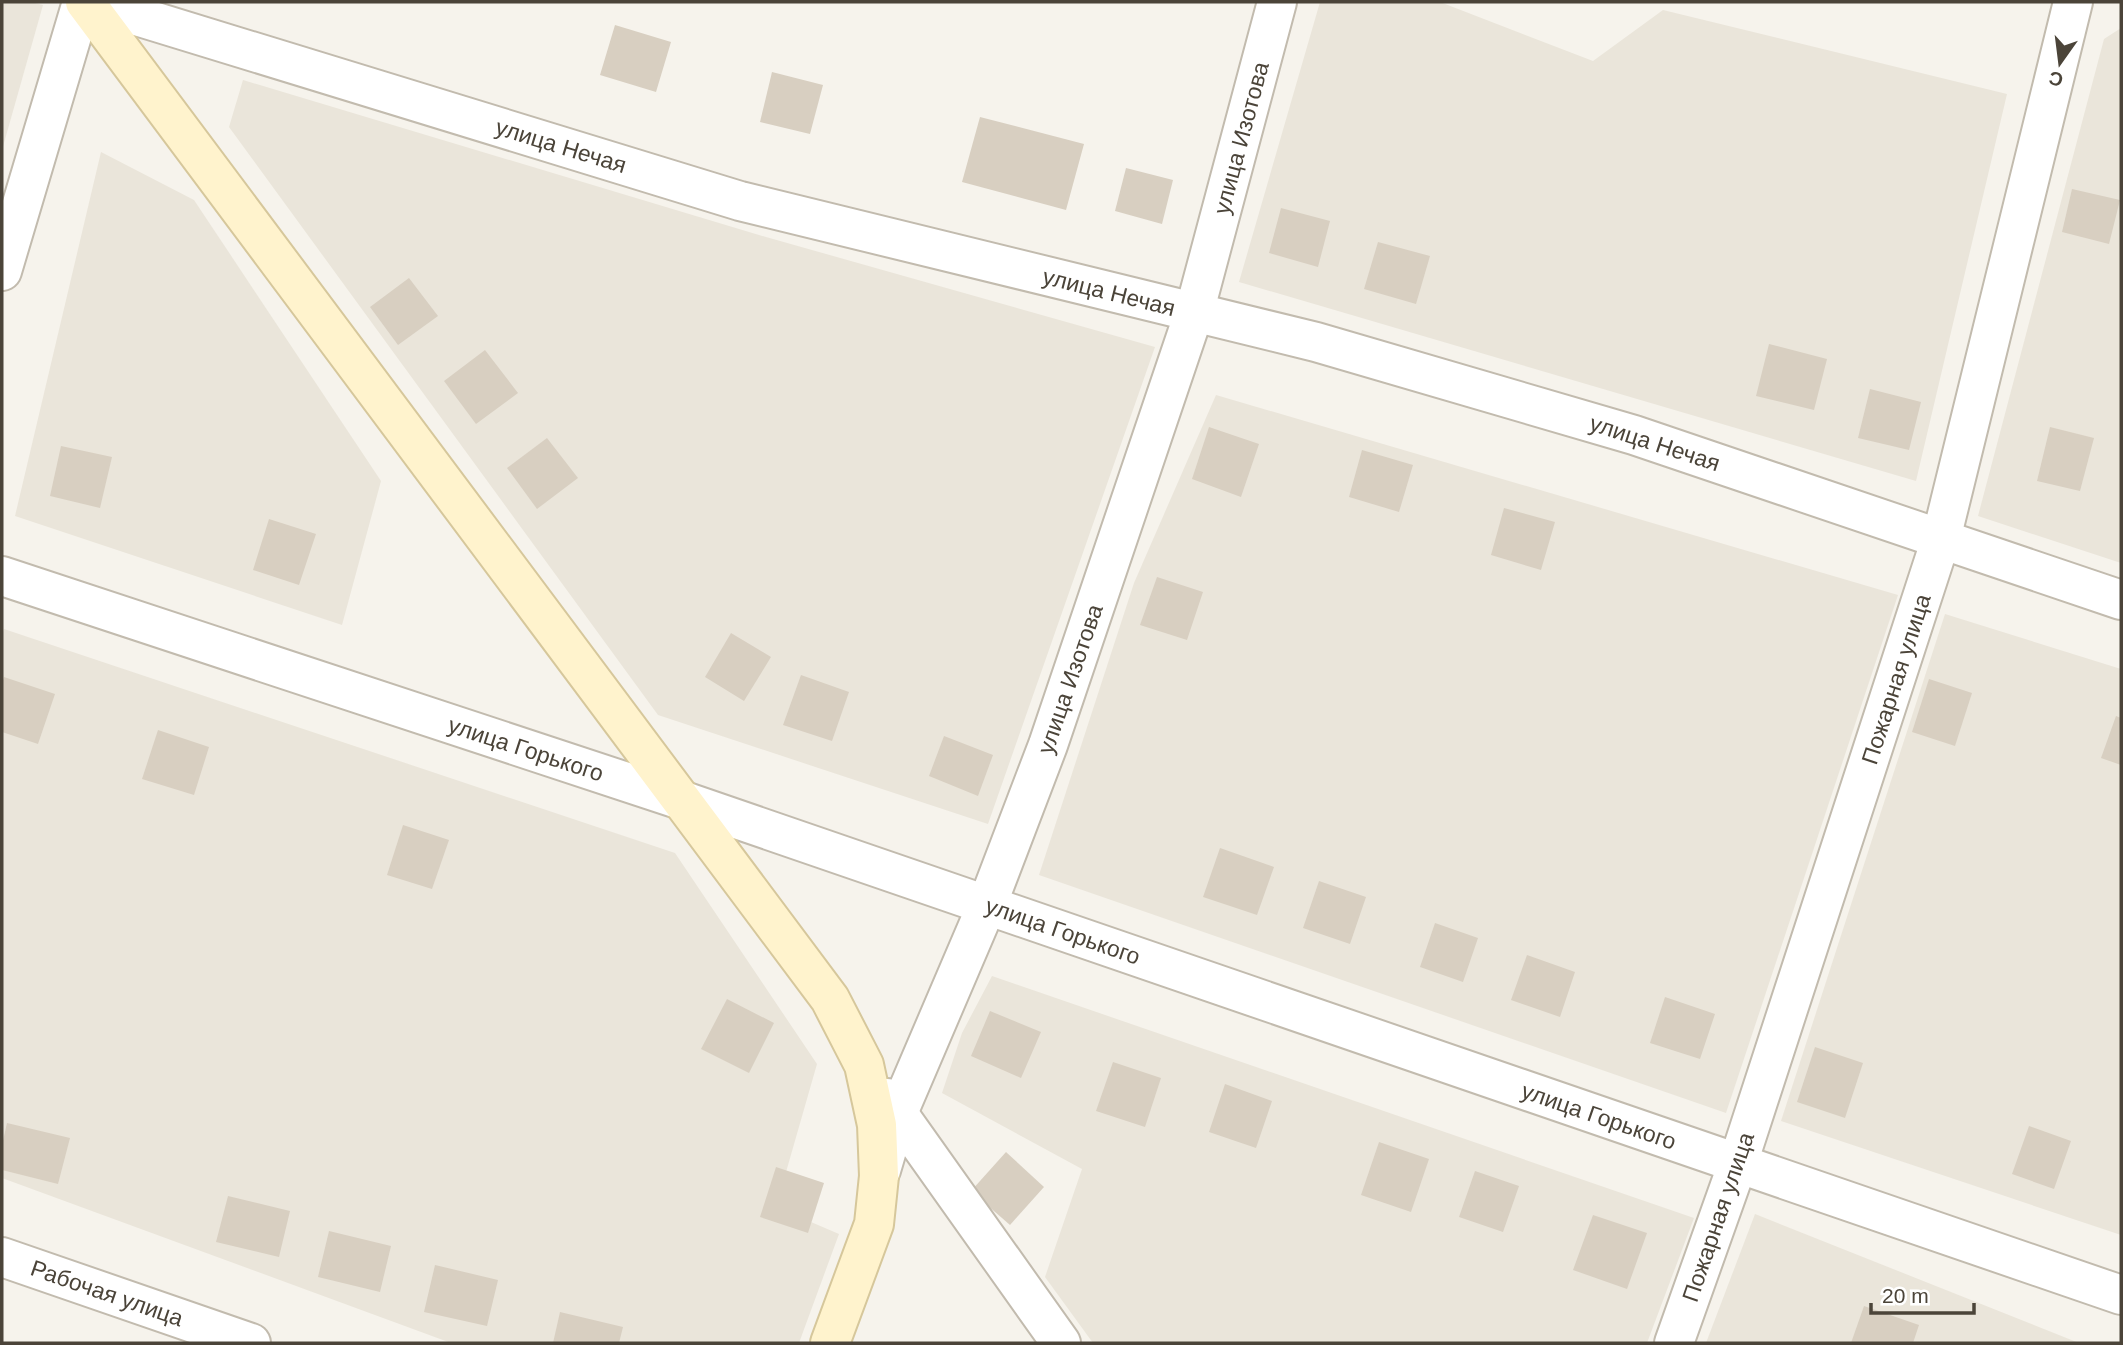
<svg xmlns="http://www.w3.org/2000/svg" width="2123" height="1345" font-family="Arial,sans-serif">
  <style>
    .residential { fill: #eae5da }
    .building { fill: #d8cfc1 }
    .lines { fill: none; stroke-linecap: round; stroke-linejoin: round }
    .street-casing { stroke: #c2bbae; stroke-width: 42 }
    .secondary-casing { stroke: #d6c79b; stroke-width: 42 }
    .street { stroke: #fff; stroke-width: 38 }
    .secondary { stroke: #fff3cd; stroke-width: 38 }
    .labels { text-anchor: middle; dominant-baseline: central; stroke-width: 7; stroke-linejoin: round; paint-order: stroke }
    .street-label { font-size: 23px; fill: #4b4439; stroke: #fff }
  </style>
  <rect width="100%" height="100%" fill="#f6f3ec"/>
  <g class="residential">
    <polygon points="2,2 31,2 43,5 2,150"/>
    <polygon points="1320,2 1440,2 1593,61 1663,10 2007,94 1916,481 1239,282"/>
    <polygon points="2121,28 2121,563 1978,516 2104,39"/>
    <polygon points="243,80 766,237 1155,347 988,824 658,715 229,127"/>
    <polygon points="101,152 194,200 381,481 342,625 15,516"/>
    <polygon points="1216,395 1898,595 1726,1113 1039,875 1134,583"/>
    <polygon points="1945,614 2121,669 2121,1235 1781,1121"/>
    <polygon points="4,629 675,853 817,1064 776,1207 839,1234 799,1343 451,1343 2,1178 2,635"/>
    <polygon points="992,976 1694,1218 1647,1343 1093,1343 1045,1277 1082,1169 942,1093 962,1033"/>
    <polygon points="1755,1214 2079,1343 1706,1343"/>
  </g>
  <g class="building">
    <polygon points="615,25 671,42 656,92 600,75"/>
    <polygon points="772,72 823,85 810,134 760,122"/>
    <polygon points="980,117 1084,144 1066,210 962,182"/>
    <polygon points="1126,168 1173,180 1162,224 1115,211"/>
    <polygon points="2072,189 2120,200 2109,244 2062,232"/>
    <polygon points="1281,208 1330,221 1318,267 1269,253"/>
    <polygon points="1378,242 1430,256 1416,304 1364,289"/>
    <polygon points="409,278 438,316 398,345 370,307"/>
    <polygon points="1769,344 1827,359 1814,410 1756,396"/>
    <polygon points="485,350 518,393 476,424 444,381"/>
    <polygon points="1870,389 1921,402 1909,450 1858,438"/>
    <polygon points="1209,427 1259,444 1241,497 1192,479"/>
    <polygon points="2050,427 2094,438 2080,491 2037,481"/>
    <polygon points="547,438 578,478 537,509 507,468"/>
    <polygon points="61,446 112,457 100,508 50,496"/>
    <polygon points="1362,450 1413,465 1399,512 1349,497"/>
    <polygon points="1504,508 1555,522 1541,570 1491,555"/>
    <polygon points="269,519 316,534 299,585 253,570"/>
    <polygon points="1157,577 1203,592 1187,640 1140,625"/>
    <polygon points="731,633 771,657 744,701 705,677"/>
    <polygon points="801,675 849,692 832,741 783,725"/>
    <polygon points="4,677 55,694 38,744 2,732 2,684"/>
    <polygon points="1929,679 1972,693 1955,746 1912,732"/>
    <polygon points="2116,716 2121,718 2121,765 2101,758"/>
    <polygon points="158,730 209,747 194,795 142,779"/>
    <polygon points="944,736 993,755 978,796 929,776"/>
    <polygon points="403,825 449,840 432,889 387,875"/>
    <polygon points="1220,848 1274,867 1257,915 1203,897"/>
    <polygon points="1319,881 1366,897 1350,944 1303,928"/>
    <polygon points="1435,923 1478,938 1463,982 1420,967"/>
    <polygon points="1527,955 1575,972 1560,1017 1511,1000"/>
    <polygon points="1665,997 1715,1014 1700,1059 1650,1043"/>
    <polygon points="727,999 774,1023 749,1073 701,1049"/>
    <polygon points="990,1011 1041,1032 1021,1078 971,1056"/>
    <polygon points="1815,1047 1863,1063 1845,1118 1797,1102"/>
    <polygon points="1113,1062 1161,1078 1145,1127 1096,1111"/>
    <polygon points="1225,1084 1272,1101 1256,1148 1209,1132"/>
    <polygon points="7,1123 70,1138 58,1184 2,1170 2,1145"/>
    <polygon points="2029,1126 2071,1141 2054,1189 2012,1174"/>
    <polygon points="1379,1142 1429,1159 1411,1212 1361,1195"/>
    <polygon points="1006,1152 1044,1187 1010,1225 971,1191"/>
    <polygon points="776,1167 824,1183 808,1233 760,1217"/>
    <polygon points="1475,1171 1519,1186 1503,1232 1459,1217"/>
    <polygon points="228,1196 290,1211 279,1257 216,1242"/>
    <polygon points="1593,1215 1647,1233 1627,1289 1573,1270"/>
    <polygon points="329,1231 391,1246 380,1292 318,1277"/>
    <polygon points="435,1265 498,1280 487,1326 424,1312"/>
    <polygon points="1864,1306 1919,1325 1913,1343 1851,1343"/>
    <polygon points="560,1312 623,1327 619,1343 553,1343"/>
  </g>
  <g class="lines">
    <defs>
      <g id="street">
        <polyline points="91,2 740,201 1316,342 1634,435 2121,600"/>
        <polyline points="2,271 82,2"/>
        <polyline points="2,576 681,800 2121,1295"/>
        <polyline points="887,1098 1061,1343"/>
        <polyline points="881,1170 898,1113 987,905 1048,745 1194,313 1277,2"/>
        <polyline points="2,1257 251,1343"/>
        <polyline points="1674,1343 1738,1163 1941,539 2073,2"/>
      </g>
      <polyline id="secondary" points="85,2 830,999 864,1065 877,1125 879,1176 874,1224 830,1343"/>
    </defs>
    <use href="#street" class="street-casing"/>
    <use href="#secondary" class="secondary-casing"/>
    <use href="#street" class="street"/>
    <use href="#secondary" class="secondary"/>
  </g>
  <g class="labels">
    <g class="street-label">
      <text transform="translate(1241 138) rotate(-75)">улица Изотова</text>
      <text transform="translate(561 146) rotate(17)">улица Нечая</text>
      <text transform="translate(1109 292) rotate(14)">улица Нечая</text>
      <text transform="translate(1655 443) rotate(18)">улица Нечая</text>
      <text transform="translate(1070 679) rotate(-71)">улица Изотова</text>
      <text transform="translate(1896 679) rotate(-72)">Пожарная улица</text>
      <text transform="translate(526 749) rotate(18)">улица Горького</text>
      <text transform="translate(1063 931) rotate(19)">улица Горького</text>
      <text transform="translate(1599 1116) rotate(19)">улица Горького</text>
      <text transform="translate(1718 1217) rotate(-71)">Пожарная улица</text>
      <text transform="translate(107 1293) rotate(19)">Рабочая улица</text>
    </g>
  </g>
  <rect width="2123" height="1345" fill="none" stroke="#4b4439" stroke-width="7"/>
  <g transform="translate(2060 63) rotate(194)" stroke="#ffffff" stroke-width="5" paint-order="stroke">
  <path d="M0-5L12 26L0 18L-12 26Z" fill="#4b4439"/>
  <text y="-10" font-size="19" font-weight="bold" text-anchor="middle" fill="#4b4439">С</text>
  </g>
  <path d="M1871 1303v10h103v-10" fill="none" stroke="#4b4439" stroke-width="3.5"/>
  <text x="1882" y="1303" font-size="21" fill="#4b4439" stroke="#ffffff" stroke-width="5" paint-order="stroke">20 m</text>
</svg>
